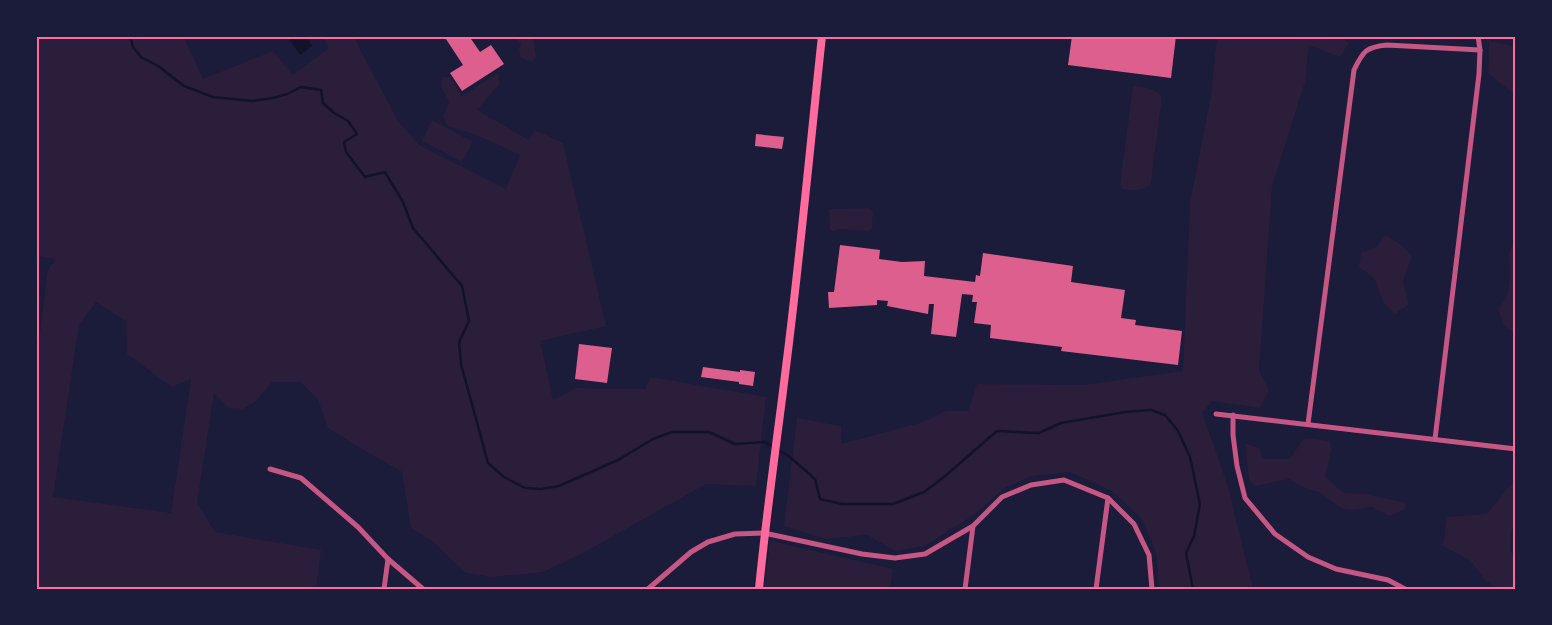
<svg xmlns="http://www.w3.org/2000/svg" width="1552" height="625" font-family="Jost,sans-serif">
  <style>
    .green { fill: #2a1e3b; fill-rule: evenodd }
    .water { fill: #12122b }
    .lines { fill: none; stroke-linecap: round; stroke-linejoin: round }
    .stream { stroke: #12122b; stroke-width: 2.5 }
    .building { fill: #dd5f8e }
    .minor { stroke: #c65784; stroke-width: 5 }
    .primary { stroke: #ff6b9d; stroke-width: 8 }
    .neatline { fill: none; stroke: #ff6b9d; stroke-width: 2 }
  </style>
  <rect width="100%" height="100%" fill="#1b1b3a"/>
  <g class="green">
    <path d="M36 36H183L203 79 273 51 293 75 329 48 322 36H353L398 121 419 145 506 189 520 155 479 136 448 126 443 117 449 102 441 86 443 77H450L462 96 498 73 500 83 477 110 529 140 535 130 563 143 606 326 540 341 553 400 576 388 645 389 651 377 766 397 756 486 706 484 583 553 543 572 492 577 466 573 432 541 411 528 402 472 355 445 328 428 318 400 301 382H272L255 402 243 409 229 408 214 393 197 503 215 532 321 550 316 589H36V365L48 270 56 259 36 256ZM96 302 126 321 127 354 172 387 191 379 171 513 53 497 79 325Z"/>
    <polygon points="516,36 531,36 534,42 536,57 532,62 521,58 519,50 521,45"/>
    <polygon points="1217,36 1339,36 1349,43 1340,57 1309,45 1305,82 1272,186 1259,371 1269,390 1260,408 1212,401 1202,413 1227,483 1253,589 1159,589 1157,555 1142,519 1112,491 1070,472 1032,476 1005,488 971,517 924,546 896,551 867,535 826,539 784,526 797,418 841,426 841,444 923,422 946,411 968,411 977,384 1084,385 1183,371 1190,203 1211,96"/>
    <polygon points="1489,41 1516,47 1516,96 1488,73"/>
    <path d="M1133 86C1144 87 1154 87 1162 97L1151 182C1145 193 1133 190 1123 189L1120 185Z"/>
    <polygon points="432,120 473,142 462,162 422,141"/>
    <polygon points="869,208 873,212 872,228 869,231 840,229 833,231 830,230 829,210 833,209"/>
    <polygon points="1386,235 1400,244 1412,256 1403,281 1409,304 1395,314 1384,303 1374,278 1359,267 1361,253 1376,247"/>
    <polygon points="1516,237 1516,334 1505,327 1498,310 1507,297 1510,278 1509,253"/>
    <polygon points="1304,438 1330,441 1331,450 1325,477 1344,493 1365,494 1406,503 1405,509 1389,516 1372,507 1355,510 1342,509 1321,493 1305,488 1289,479 1255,486 1249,480 1245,443 1260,449 1263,459 1290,459"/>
    <polygon points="1516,478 1516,518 1511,533 1510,550 1516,560 1516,589 1497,589 1485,580 1470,560 1443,546 1447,517 1487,514"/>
    <polygon points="770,541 893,569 890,589 764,589"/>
  </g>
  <polygon class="water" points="287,36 306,36 312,46 300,55"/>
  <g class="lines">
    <polyline class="stream" points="130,36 133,47 141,57 158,66 184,86 213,97 252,101 273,98 287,94 301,87 321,90 323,103 334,113 348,121 357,134 344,142 346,152 365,177 385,172 403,202 413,228 462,286 469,321 459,342 461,364 488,463 504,477 525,488 541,489 559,486 618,460 653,439 672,432 709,432 735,444 765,442 790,457 815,479 820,499 842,504 893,504 924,492 944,477 997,431 1039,433 1061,423 1125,412 1151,410 1165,415 1178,431 1190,457 1200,504 1194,536 1186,553 1193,589"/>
  </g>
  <g class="building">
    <polygon points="444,36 469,36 480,52 491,45 504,64 462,91 450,73 463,65"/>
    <polygon points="1072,36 1176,36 1171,78 1068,65"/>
    <polygon points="756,134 784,137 782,149 755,146"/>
    <polygon points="840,245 880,250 879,259 902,262 925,261 924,276 975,282 976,275 980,276 983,253 1073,266 1071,282 1125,290 1121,318 1136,320 1135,325 1182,331 1178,365 1061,351 1062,347 990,338 991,325 974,323 977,302 972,302 973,295 962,294 956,337 931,334 934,304 929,304 928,314 887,306 888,301 877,300 877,305 829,308 828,292 834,292"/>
    <polygon points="579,344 612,348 607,383 575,379"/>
    <polygon points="703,367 740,372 740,370 755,372 753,386 739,384 739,382 701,377"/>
  </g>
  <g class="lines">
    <g class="minor">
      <polyline points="1216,414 1516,449"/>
      <polyline points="1233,415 1233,435 1237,466 1245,498 1275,534 1308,557 1336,569 1388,580 1405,589"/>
      <path d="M1308 424 1354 70C1363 51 1366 47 1387 45L1480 50"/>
      <polyline points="1435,439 1479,74 1480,50 1478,36"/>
      <polyline points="270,469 301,478 358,527 388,559 423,589"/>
      <polyline points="384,589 388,559"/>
      <polyline points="648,589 691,552 708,542 735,534 764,533 862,554 895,558 925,554 973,526 1002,497 1031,485 1064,480 1108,498 1134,524 1149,555 1152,589"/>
      <polyline points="965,589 973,526"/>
      <polyline points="1096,589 1108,498"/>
    </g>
    <path class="primary" d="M759 589C766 515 777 441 786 367 800 257 810 147 822 36"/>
  </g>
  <rect width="1552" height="625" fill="none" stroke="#1b1b3a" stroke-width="75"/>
  <rect x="38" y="38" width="1476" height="550" class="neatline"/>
</svg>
